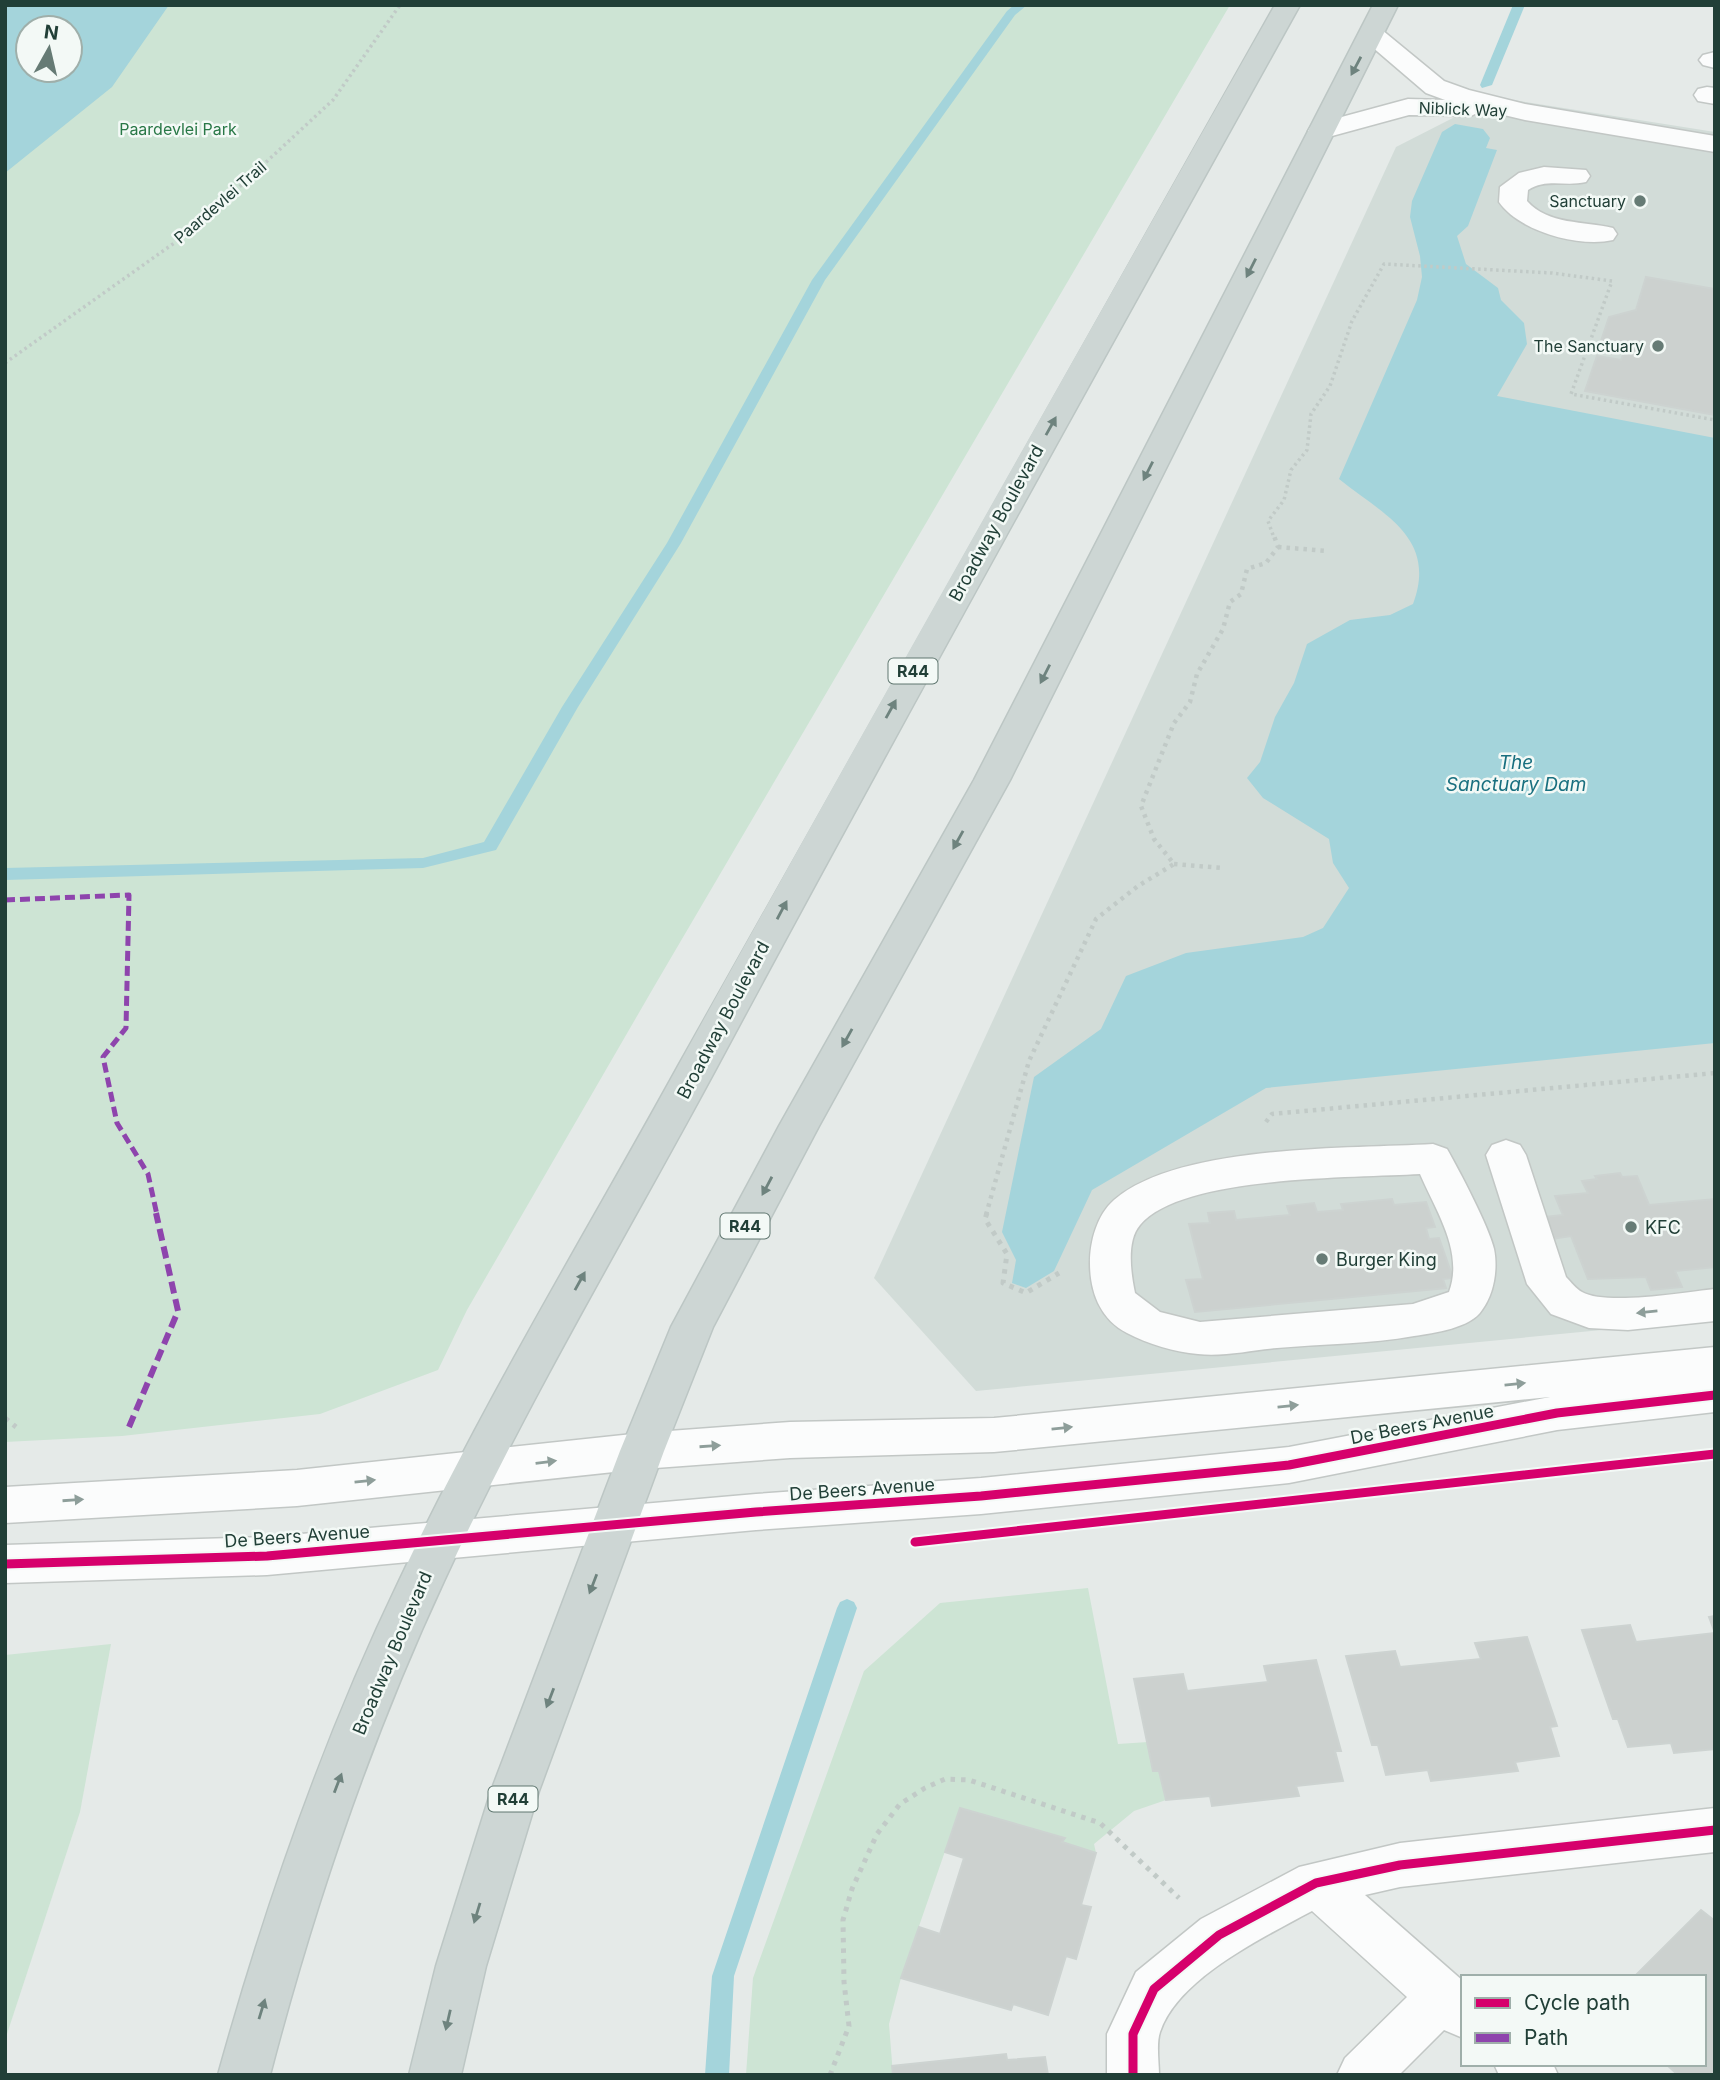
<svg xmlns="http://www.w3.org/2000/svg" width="1720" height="2080" font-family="Inter,sans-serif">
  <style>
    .built { fill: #d2dcd8 }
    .green { fill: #cde4d4; fill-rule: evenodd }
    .water { fill: #a4d4db; fill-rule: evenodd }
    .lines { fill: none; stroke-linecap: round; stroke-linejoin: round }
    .stream { fill: #a4d4db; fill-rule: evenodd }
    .building { fill: #ccd1cf; stroke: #cdd3d1; stroke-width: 2 }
    .minor-casing { stroke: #c2c7c5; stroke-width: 3 }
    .major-casing { stroke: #bcc6c4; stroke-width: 3 }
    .path-far2 { stroke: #c1cac7; stroke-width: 3.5; stroke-dasharray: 2.5 3.5; stroke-linecap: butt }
    .path-far1 { stroke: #c1cac7; stroke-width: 4.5; stroke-dasharray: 3.5 5; stroke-linecap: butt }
    .path { stroke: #c1cac7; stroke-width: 5; stroke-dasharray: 4.5 6; stroke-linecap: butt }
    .minor { fill: #fbfcfc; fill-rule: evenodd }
    .major { fill: #cdd6d4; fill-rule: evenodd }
    .quiet-far1 { stroke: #8e44ad; stroke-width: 5; stroke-dasharray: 10 5; stroke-linecap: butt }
    .quiet { stroke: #8e44ad; stroke-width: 6; stroke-dasharray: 12 6; stroke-linecap: butt }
    .cycleway-casing { stroke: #f3f9f6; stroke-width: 13 }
    .cycleway { stroke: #d6006c; stroke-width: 9 }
    .oneway { fill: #6e837e }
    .oneway2 { fill: #8e9e9a }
    .poi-dot { fill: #667b75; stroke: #f3f9f6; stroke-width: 2.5 }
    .labels { text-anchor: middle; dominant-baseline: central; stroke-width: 5; stroke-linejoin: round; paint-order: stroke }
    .far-street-label { font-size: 16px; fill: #213f37; stroke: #f3f9f6 }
    .far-park-label { font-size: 16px; fill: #297847; stroke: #f3f9f6 }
    .far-poi-label { font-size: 16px; fill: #213f37; stroke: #f3f9f6; text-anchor: end }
    .shield { fill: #f3f9f6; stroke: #607770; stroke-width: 2 }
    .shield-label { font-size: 16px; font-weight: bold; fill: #213f37 }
    .street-label { font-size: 18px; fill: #213f37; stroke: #f3f9f6 }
    .poi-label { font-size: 18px; fill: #213f37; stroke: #f3f9f6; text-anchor: start }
    .water-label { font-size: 19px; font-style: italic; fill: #186f7f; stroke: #f3f9f6 }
  </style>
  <rect width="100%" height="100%" fill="#e5eae8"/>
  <polygon class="built" points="1494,97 1715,132 1715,1319 976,1391 874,1278 1396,147"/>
  <g class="green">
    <path d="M5 5H1230L655 985 467 1310 438 1370 320 1414 122 1436 5 1442ZM28 28H70V70H28Z"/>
    <polygon points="1088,1588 1118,1744 1148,1742 1159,1771 1166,1800 1134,1811 1094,1844 1096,1853 1062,1842 1064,1838 960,1808 901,1978 889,2024 893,2075 746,2075 753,1978 864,1671 940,1603"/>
    <polygon points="111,1644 80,1812 5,2040 5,1655"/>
  </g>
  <g class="water">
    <path d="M5 5H169L112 87 5 173ZM28 28H70V70H28Z"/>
    <path d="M1455 124 1483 129 1490 138 1486 148 1497 150 1468 226 1457 236 1466 264 1498 288 1501 300 1524 323 1527 344 1497 396 1715 438V1043L1266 1088 1092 1190 1054 1271 1026 1288 1012 1283 1016 1260 1002 1232 1034 1077 1101 1029 1126 976 1186 953 1303 937 1323 928 1349 888 1333 863 1329 839 1263 798 1247 778 1260 762 1275 717 1294 683 1307 644 1350 620 1390 615 1413 604C1438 537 1382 514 1339 479L1417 300 1422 277 1420 256 1410 217 1412 201 1442 132Z"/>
  </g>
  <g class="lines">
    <g class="stream">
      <polygon points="1014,5 1027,5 1015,15 825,280 681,543 578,707 496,850 423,868 5,880 5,868 423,858 484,842 562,707 667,543 812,280 1007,11"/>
      <polygon points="1513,5 1525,5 1492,85 1482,88 1480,85"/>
      <polygon points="847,1599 854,1602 857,1608 734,1976 729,2075 705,2075 712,1976 837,1608 840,1602"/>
    </g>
  </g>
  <g class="building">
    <polygon points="1646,277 1715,289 1715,415 1585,391 1597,356 1621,360 1624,352 1600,344 1609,317 1636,310"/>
    <polygon points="1620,1173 1622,1177 1637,1176 1649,1205 1715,1199 1715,1267 1675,1271 1682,1287 1651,1290 1646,1277 1588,1279 1571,1236 1552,1239 1543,1217 1563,1215 1555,1196 1588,1193 1582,1181 1597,1179 1595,1176"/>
    <polygon points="1392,1199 1394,1205 1426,1202 1435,1227 1426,1228 1429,1239 1439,1238 1453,1278 1443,1279 1446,1288 1195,1312 1186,1280 1203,1279 1189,1224 1210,1223 1208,1213 1234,1211 1236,1220 1290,1215 1287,1206 1314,1203 1317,1212 1343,1210 1341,1204"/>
    <polygon points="1715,1616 1715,1749 1674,1753 1671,1743 1628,1747 1618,1719 1613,1719 1582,1630 1630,1625 1636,1642 1715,1633 1709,1617"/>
    <polygon points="1527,1637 1557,1726 1550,1727 1559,1756 1515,1762 1518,1771 1431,1781 1428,1770 1386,1775 1378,1745 1372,1745 1346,1656 1395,1651 1400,1667 1481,1659 1475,1643"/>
    <polygon points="1316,1660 1341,1751 1335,1751 1343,1781 1296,1786 1299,1796 1212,1806 1210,1796 1166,1800 1159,1771 1153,1771 1134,1679 1183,1674 1187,1691 1268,1682 1264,1666"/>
    <polygon points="960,1808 1065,1838 1062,1842 1096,1853 1081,1905 1091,1907 1076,1959 1066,1956 1048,2015 1013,2004 1011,2010 901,1978 919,1927 940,1934 964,1858 945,1852"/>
    <polygon points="1701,1910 1715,1921 1715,2075 1678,2075 1666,2064 1704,2064 1704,1977 1634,1977"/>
    <polygon points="1006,2054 1007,2060 1045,2057 1048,2075 893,2075 892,2066"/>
  </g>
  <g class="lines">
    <defs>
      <g id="minor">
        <polygon points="1373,27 1382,30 1444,81 1469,90 1525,104 1715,136 1715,152 1525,120 1483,110 1471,116 1409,115 1321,139 1312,137 1308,131 1312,125 1408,99 1445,100 1426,93 1364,40 1360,35 1364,30"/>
        <polygon points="1715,52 1715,68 1703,65 1699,60 1703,55"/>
        <polygon points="1707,87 1715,88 1715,104 1698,101 1694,95 1698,89"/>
        <path d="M1544 167 1586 170 1590 176 1586 182C1565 187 1547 178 1528 190L1527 201C1548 225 1584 221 1613 228L1617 234 1613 240C1579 248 1519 231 1499 202L1500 187 1519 173Z"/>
        <path d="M1506 1140 1520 1145 1526 1155 1566 1277C1571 1282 1576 1289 1582 1292 1606 1306 1686 1292 1715 1289V1321L1628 1330 1589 1328 1551 1314 1527 1284 1486 1155 1492 1145Z"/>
        <path d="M1433 1144 1447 1149C1459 1170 1489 1227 1494 1249 1498 1269 1494 1294 1482 1310 1471 1328 1434 1333 1414 1336 1370 1344 1322 1344 1277 1348 1252 1350 1223 1357 1198 1354 1175 1352 1148 1344 1127 1333 1100 1319 1090 1292 1090 1263 1090 1241 1097 1215 1114 1200 1179 1144 1349 1149 1433 1144ZM1420 1174C1436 1211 1464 1252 1449 1292L1413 1304 1200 1322 1160 1312 1135 1293C1131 1274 1126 1241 1140 1225 1181 1175 1356 1178 1420 1174Z"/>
        <polygon points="1715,1347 1715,1412 1557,1430 1289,1483 981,1514 756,1530 267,1575 5,1583 5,1545 267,1537 756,1494 981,1478 1289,1447 1550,1397 994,1452 790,1458 642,1469 297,1506 5,1523 5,1487 297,1470 642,1433 790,1422 994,1418"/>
        <path d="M1715 1808V1852L1400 1887 1365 1895 1463 1981V2038L1444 2030 1399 2075H1337L1345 2058 1407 1997 1312 1911C1264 1937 1178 1978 1160 2032 1156 2044 1159 2062 1159 2075H1107V2034L1136 1972 1201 1919 1299 1867 1400 1843Z"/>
        <polygon points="1494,2064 1553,2064 1558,2075 1499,2075"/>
      </g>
      <g id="major">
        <path d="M1275 5H1300C1104 358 908 711 717 1067 625 1238 525 1405 444 1581 370 1740 314 1906 270 2075H218C265 1906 323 1739 399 1581 482 1404 584 1237 678 1066 874 711 1074 358 1275 5Z"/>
        <polygon points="1373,5 1398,5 1010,780 819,1126 713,1327 664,1451 539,1791 486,1966 461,2075 409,2075 436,1966 491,1791 620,1451 671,1327 779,1126 974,780"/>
      </g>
    </defs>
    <use href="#minor" class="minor-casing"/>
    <use href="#major" class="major-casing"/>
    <g class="path-far2">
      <polyline points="5,363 194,229 333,100 400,5"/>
      <polyline points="1273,535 1268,521 1284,500 1291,470 1307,450 1311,414 1330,386 1352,321 1384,264 1552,273 1612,281 1571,394 1715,420"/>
    </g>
    <g class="path-far1">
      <polyline points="1278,547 1328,551"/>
      <polyline points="1174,864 1222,868"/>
      <polyline points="1266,1122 1272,1114 1715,1073"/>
      <polyline points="986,1215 1029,1061 1096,919 1138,886 1174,864 1154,839 1141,806 1174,723 1190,702 1197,674 1223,629 1230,602 1241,594 1247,569 1266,563 1278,547 1273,533"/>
    </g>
    <g class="path">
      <polyline points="987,1213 985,1219 1007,1254 1003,1283 1026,1293 1059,1273"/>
      <polyline points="5,1418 16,1427"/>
      <polyline points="830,2075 849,2026 844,1982 843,1920 852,1889 877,1834 900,1804 925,1788 945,1779 969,1780 1100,1823 1179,1898"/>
    </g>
    <use href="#minor" class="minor"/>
    <use href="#major" class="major"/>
    <polyline class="quiet-far1" points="5,900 129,895 126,1028 103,1057 117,1123 148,1174 157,1215"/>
    <polyline class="quiet" points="129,1427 178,1311 156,1213"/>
    <defs>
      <g id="cycleway">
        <polyline points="915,1542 1715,1454"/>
        <polyline points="5,1564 267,1556 756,1512 981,1496 1289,1465 1557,1413 1715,1395"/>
        <polyline points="1133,2075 1133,2034 1154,1989 1219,1935 1316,1883 1400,1865 1715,1830"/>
      </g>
    </defs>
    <use href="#cycleway" class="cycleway-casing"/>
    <use href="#cycleway" class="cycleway"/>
  </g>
  <defs><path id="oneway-solid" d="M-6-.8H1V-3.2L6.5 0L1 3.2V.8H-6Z" transform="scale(1.75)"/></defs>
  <g class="oneway">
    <use href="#oneway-solid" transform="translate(1356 66) rotate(118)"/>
    <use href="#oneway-solid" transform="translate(1251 268) rotate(117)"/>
    <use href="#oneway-solid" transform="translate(1051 426) rotate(-61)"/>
    <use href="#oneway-solid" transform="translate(1148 471) rotate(117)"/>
    <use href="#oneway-solid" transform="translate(1045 674) rotate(117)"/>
    <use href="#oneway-solid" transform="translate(891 709) rotate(-61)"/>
    <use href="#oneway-solid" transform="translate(958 840) rotate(119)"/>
    <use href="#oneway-solid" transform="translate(782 910) rotate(-62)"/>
    <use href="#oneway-solid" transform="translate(847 1038) rotate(119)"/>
    <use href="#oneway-solid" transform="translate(767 1186) rotate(118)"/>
    <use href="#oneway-solid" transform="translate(580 1281) rotate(-61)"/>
    <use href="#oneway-solid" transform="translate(593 1584) rotate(111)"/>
    <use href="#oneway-solid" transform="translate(550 1698) rotate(111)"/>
    <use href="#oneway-solid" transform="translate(338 1783) rotate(-69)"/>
    <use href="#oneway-solid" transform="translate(477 1913) rotate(107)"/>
    <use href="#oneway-solid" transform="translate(262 2009) rotate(-73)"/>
    <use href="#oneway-solid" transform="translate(448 2020) rotate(103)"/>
  </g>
  <g class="oneway2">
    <use href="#oneway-solid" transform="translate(1647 1312) rotate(174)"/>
    <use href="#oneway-solid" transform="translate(1515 1384) rotate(-6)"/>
    <use href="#oneway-solid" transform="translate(1288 1406) rotate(-6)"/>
    <use href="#oneway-solid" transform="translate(1062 1428) rotate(-6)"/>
    <use href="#oneway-solid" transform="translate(710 1446) rotate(-4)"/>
    <use href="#oneway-solid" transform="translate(546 1462) rotate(-7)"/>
    <use href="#oneway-solid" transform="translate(365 1481) rotate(-6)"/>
    <use href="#oneway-solid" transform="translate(73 1500) rotate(-4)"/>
  </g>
  <g class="poi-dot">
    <circle cx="1640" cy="201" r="7"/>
    <circle cx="1658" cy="346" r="7"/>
    <circle cx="1631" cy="1227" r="7"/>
    <circle cx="1322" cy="1259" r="7"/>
  </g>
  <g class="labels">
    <g class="far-street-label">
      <text transform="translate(1463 109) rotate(2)">Niblick Way</text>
      <text transform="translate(220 202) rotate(-41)">Paardevlei Trail</text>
    </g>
    <g class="far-park-label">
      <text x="178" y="129">Paardevlei Park</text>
    </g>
    <g class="far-poi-label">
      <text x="1626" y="201">Sanctuary</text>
      <text x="1644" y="346">The Sanctuary</text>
    </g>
    <g class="shield">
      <rect x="888.5" y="658.5" width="49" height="25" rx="5"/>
      <rect x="720.5" y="1213.5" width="49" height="25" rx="5"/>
      <rect x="488.5" y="1786.5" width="49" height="25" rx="5"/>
    </g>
    <g class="shield-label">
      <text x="913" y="671">R44</text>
      <text x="745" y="1226">R44</text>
      <text x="513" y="1799">R44</text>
    </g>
    <g class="street-label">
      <text transform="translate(996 523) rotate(-61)">Broadway Boulevard</text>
      <text transform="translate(723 1020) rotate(-62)">Broadway Boulevard</text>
      <text transform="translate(1422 1424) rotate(-11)">De Beers Avenue</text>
      <text transform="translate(862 1489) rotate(-4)">De Beers Avenue</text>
      <text transform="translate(297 1536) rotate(-4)">De Beers Avenue</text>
      <text transform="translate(392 1653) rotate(-67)">Broadway Boulevard</text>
    </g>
    <g class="poi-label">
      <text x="1645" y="1227">KFC</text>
      <text x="1336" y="1259">Burger King</text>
    </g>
    <g class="water-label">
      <text x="1516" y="762">The<tspan x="1516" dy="22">Sanctuary Dam</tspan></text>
    </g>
  </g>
  <rect width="1720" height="2080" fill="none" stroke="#213f37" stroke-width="14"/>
  <rect x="1461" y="1975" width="245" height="91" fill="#f3f9f6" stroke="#9fafaa" stroke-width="2"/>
  <rect x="1475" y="1998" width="35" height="10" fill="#d6006c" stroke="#9fafaa" stroke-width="2"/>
  <text x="1524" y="2010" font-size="21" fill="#213f37">Cycle path</text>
  <rect x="1475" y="2033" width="35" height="10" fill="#8e44ad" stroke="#9fafaa" stroke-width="2"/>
  <text x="1524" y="2045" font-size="21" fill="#213f37">Path</text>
  <g transform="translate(49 49) rotate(8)"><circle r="33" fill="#f3f9f6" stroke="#9fafaa" stroke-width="2"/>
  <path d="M0-5L12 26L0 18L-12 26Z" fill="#667b75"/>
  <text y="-10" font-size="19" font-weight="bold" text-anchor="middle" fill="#213f37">N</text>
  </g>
</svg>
